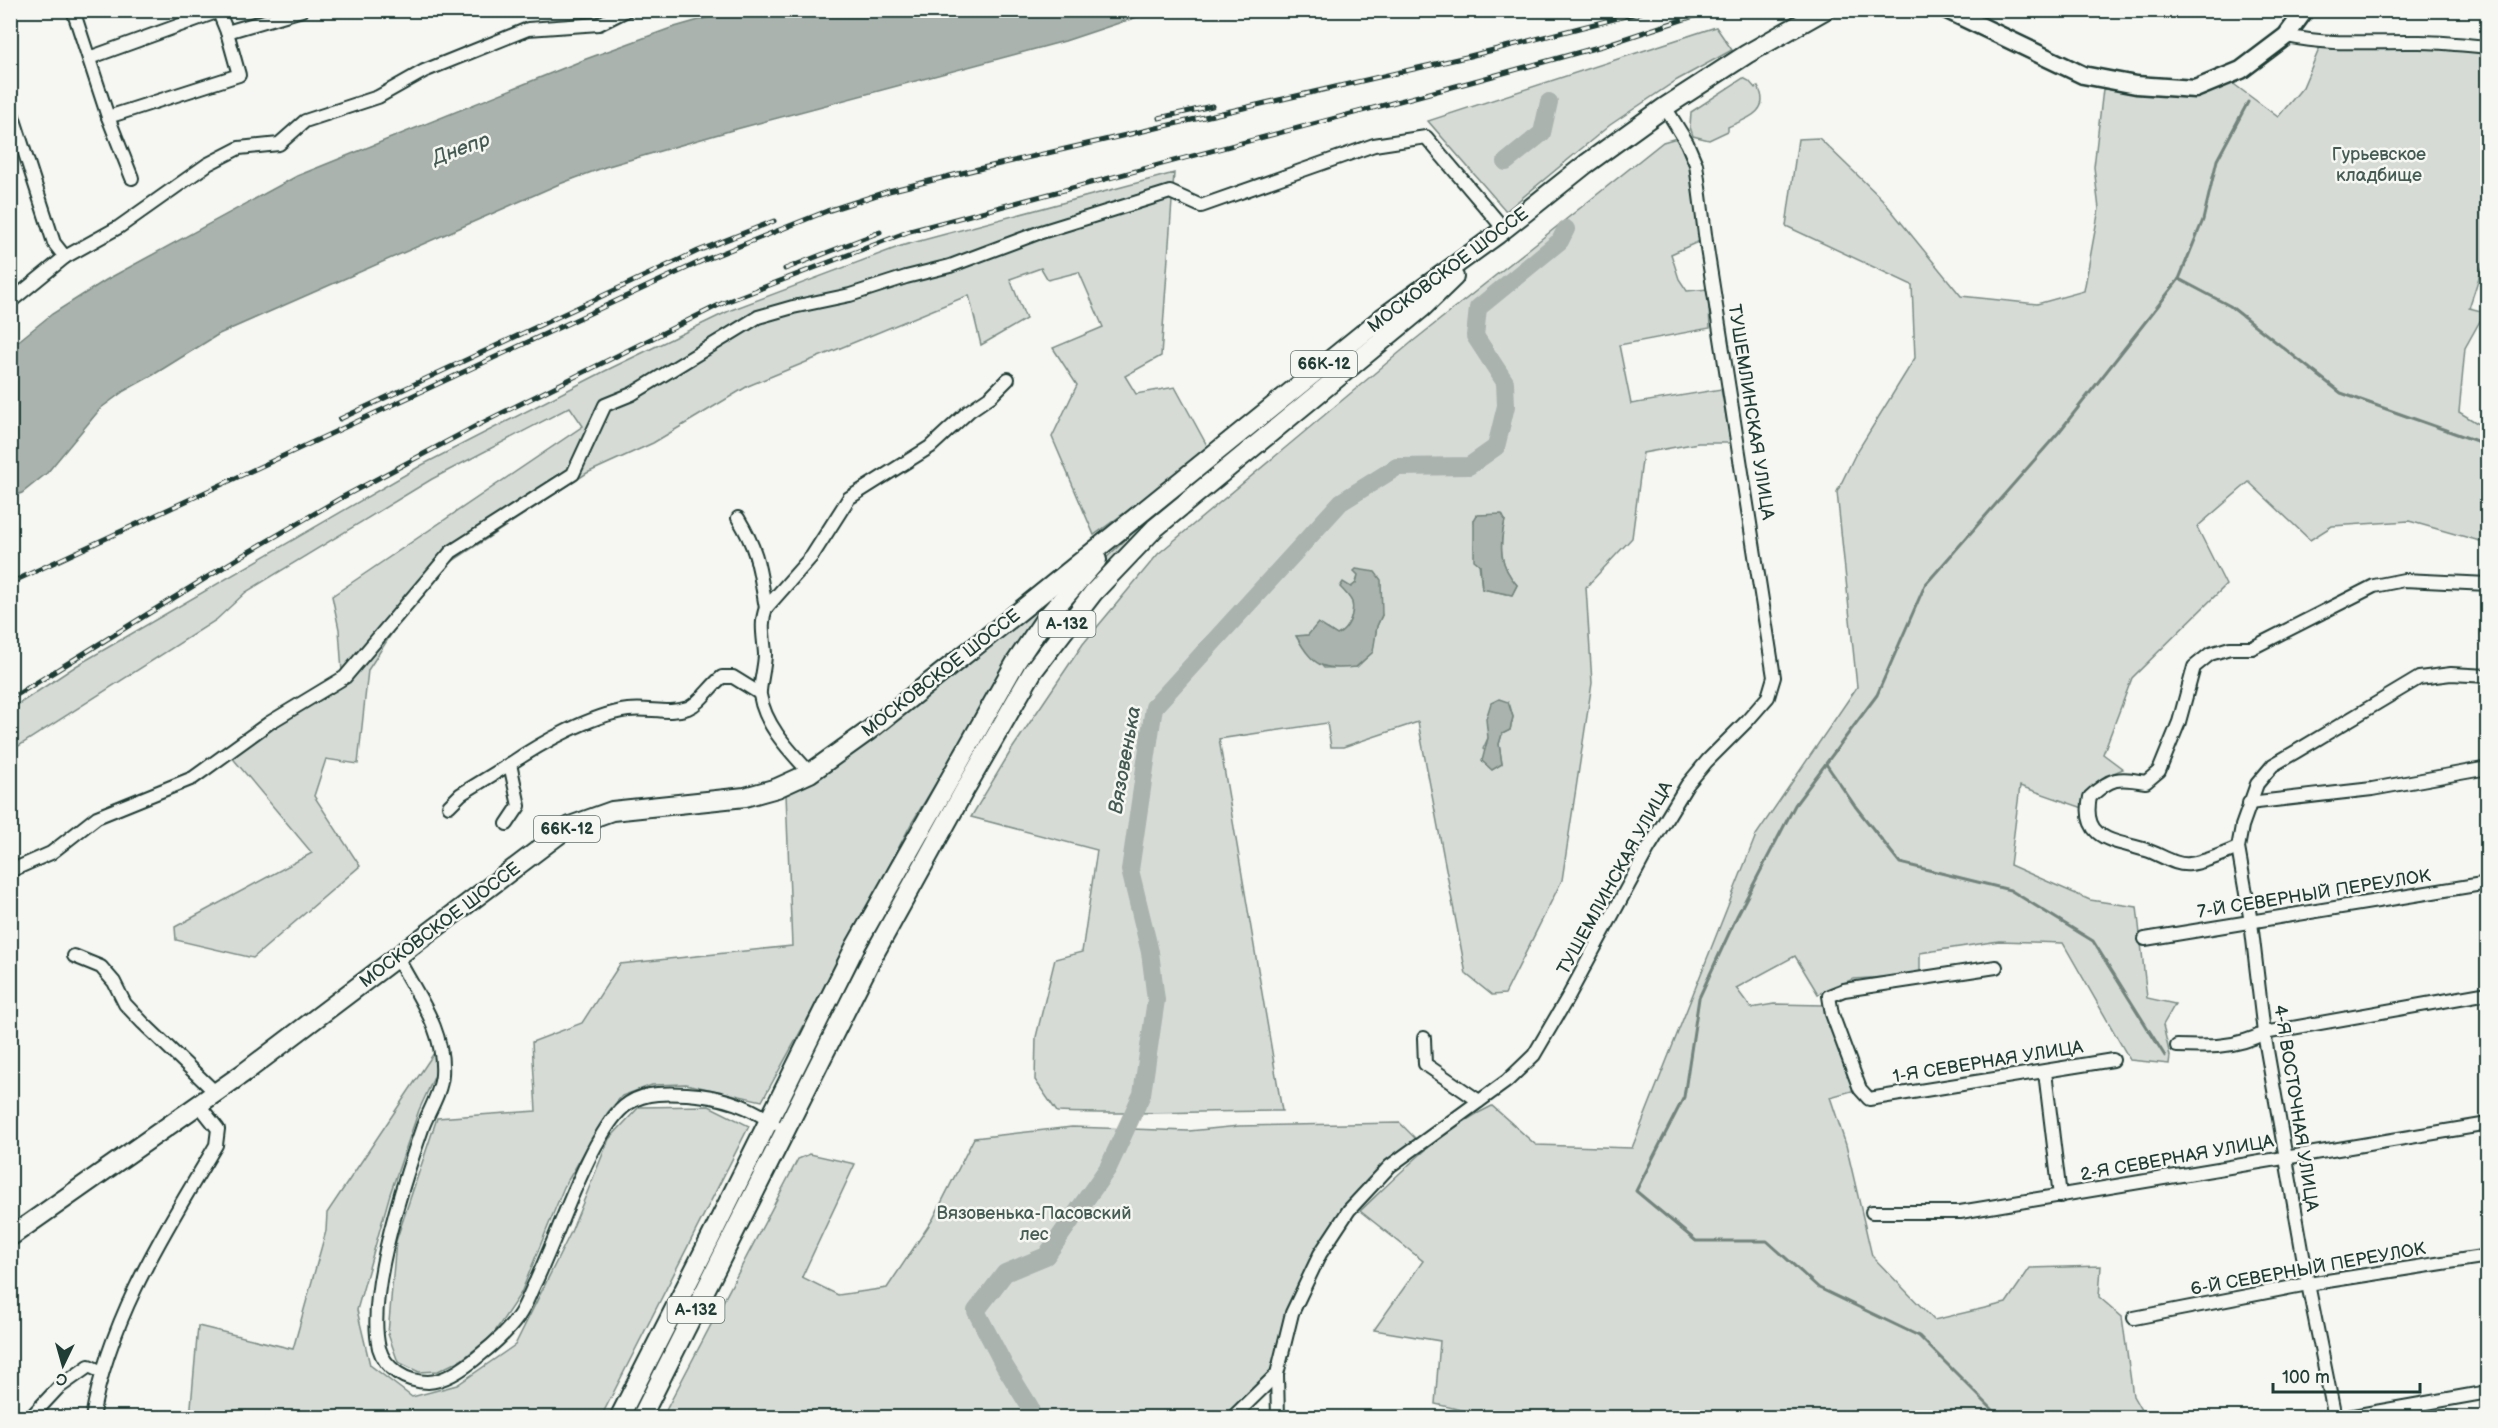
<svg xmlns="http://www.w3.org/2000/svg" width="2498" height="1428" font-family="'Balsamiq Sans',sans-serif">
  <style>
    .green { fill: #d6dbd6; stroke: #7a8c85; stroke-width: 1.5; fill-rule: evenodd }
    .water { fill: #aab3ae; stroke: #72847d; stroke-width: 1.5 }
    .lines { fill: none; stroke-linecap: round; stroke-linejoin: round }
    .stream { stroke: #72847d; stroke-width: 3 }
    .river { stroke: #aab3ae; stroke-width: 18 }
    .street-casing { stroke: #1f3d34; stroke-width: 16 }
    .secondary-casing { stroke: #1f3d34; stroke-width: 21 }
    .primary-casing { stroke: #1f3d34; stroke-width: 22 }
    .street { stroke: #f6f6f2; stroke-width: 12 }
    .secondary { stroke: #f6f6f2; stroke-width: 16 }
    .primary { stroke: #f6f6f2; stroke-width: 18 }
    .rail-casing { stroke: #1f3d34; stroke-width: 5 }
    .rail { stroke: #f6f6f2; stroke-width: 3; stroke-dasharray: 9; stroke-linecap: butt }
    .labels { text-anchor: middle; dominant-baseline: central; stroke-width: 5; stroke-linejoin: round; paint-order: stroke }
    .shield { fill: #f6f6f2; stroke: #60746d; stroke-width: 1.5 }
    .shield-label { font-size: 16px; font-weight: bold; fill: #1f3d34 }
    .park-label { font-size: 18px; fill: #445d54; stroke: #f6f6f2 }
    .street-label { font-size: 18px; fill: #1f3d34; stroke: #f6f6f2 }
    .water-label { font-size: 20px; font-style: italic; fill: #425a52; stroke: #f6f6f2 }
  </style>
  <rect width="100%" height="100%" fill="#f6f6f2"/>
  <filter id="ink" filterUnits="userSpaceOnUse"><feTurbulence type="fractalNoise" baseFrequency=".0167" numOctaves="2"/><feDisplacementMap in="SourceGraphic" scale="12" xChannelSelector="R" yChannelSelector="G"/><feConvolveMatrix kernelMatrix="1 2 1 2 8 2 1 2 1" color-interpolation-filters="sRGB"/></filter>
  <g filter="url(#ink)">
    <g class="green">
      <polygon points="1716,27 1732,50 1677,80 1610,125 1506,211 1428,121"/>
      <path d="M2420 46 2487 51V253L2469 308 2485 312 2465 348 2459 412 2487 429V543L2409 521 2332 526 2310 540 2249 482 2197 527 2226 585 2132 678 2103 754 2123 769C2100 778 2089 782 2083 808L2020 786 2010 865 2090 900 2137 907 2147 998 2175 1004 2163 1025 2170 1056 2169 1064 2130 1060 2063 943 1999 941 1920 953V975L1853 979 1818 994 1795 956 1736 988 1751 1008 1774 1004 1823 1005 1827 1014 1854 1084 1852 1091 1830 1097 1846 1145 1872 1256 1934 1320 2006 1303 2030 1268 2101 1266 2099 1297 2122 1317 2133 1396 2145 1417 1497 1418 1435 1404 1440 1341 1374 1330 1423 1261 1360 1211C1400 1173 1442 1129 1492 1106L1536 1145 1632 1148 1756 835 1857 687 1837 492 1855 455 1915 358 1912 285 1786 226 1798 139 1819 138 1882 199 1961 296 2037 304 2084 291 2099 209 2094 167 2103 89 2202 96 2231 82 2278 117 2303 87 2320 47Z"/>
      <path d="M1743 78 1749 81 1755 88 1758 87C1773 113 1742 120 1728 127V131L1709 140 1693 136 1690 127 1691 112Z"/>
      <path d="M1677 138 1689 166 1700 241 1671 254 1679 279 1687 291 1708 289 1710 328 1619 345 1631 404 1721 389 1731 443H1698L1643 453 1632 538 1586 587 1592 683 1562 880 1505 994 1492 995 1466 974 1418 722 1343 747H1331L1327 723 1219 739 1282 1111C1207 1111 1132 1115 1057 1112L1035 1080 1036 1037 1055 959 1082 952 1097 850 971 817 1012 749 1083 644 1158 554 1412 342 1663 142ZM1474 520H1505C1499 546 1499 565 1517 585L1512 595 1482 589ZM1358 575 1382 615 1377 626 1372 652 1357 667 1324 668 1297 636 1308 635 1328 629 1338 636C1348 629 1355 614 1352 602 1350 597 1344 591 1341 586L1351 587 1356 583ZM1510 706 1513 717 1510 730 1502 734 1499 744 1502 764 1483 749 1488 738Z"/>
      <polygon points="1174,173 1161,356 1125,376 1136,394 1175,387 1210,451 1094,535 1052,437 1077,385 1053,348 1103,327 1079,272 1048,280 1041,268 1010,279 1026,319 981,345 969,295 748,386 653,443 587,473 451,562 401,619 368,670 358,764 326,759 314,796 360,866 253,958 176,940 175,927 312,853 225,749 342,672 339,629 332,596 583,426 570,407 432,479 246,592 216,620 11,751 11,709 76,666 422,465 605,371 731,310 901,246"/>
      <polygon points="1388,322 1081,596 824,1040 820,1033 862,950 1000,701 1051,623 1104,560 1163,504"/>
      <polygon points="1056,587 911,824 839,962 762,1101 686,1084 652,1085 622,1096 608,1112 564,1187 521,1293 492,1336 461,1360 438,1371 419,1372 398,1362 388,1334 396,1241 437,1118 536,1111 532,1042 582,1023 620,964 792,946 786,794"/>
      <polygon points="436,1050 436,1073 419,1110 390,1194 357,1310 370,1365 412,1397 457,1385 515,1345 571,1232 609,1139 639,1107 709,1106 749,1126 601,1417 190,1418 198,1326 293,1349 326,1231 327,1213"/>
      <polygon points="1400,1123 1419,1142 1385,1164 1348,1202 1316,1249 1274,1367 1224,1417 662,1418 798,1159 810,1154 855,1164 802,1277 838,1295 887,1288 933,1219 974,1138 1072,1127 1189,1131 1239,1126"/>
    </g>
    <g class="water">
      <polygon points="734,10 1155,11 1065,41 729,131 605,167 557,185 219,334 153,375 124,391 101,408 47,473 22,493 11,497 11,347 52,314 106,280 297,176 586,59 671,28"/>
      <path d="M1502 514 1505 520C1499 546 1499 565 1517 585L1512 595 1482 589 1480 565 1474 560V520L1477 515Z"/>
      <path d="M1356 569 1375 572 1381 580 1382 615 1377 626 1373 652 1356 667C1321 670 1314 667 1296 636L1308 635 1318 623 1337 635C1348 630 1355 614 1352 602 1350 597 1344 591 1340 587L1343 582 1351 587 1356 583 1358 575 1354 571Z"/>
      <polygon points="1499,699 1508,702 1513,717 1510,730 1502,734 1499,744 1502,764 1492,770 1482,761 1488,738 1486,719 1491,703"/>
    </g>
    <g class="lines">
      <g class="stream">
        <polyline points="2179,279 2230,306 2341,393 2488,445"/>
        <polyline points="1826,764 1855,806 1900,863 2010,890 2093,941 2165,1056"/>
        <polyline points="2001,1418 1919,1336 1819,1288 1767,1241 1696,1241 1636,1191 1684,1097 1699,998 1737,916 1795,805 1877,695 1925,585 2059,432 2179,279 2203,220 2217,160 2248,102"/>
      </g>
      <g class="river">
        <polyline points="1506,162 1542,133 1549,102"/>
        <polyline points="1031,1418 1030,1407 1004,1365 976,1311 1005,1273 1046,1256 1108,1168 1142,1094 1156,1000 1150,952 1130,870 1154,707 1341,502 1397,467 1469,466 1496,447 1506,406 1505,382 1475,336 1478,308 1560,241 1566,229"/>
      </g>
      <defs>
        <g id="street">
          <polyline points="73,10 108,117 239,75 227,32"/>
          <polyline points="218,10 227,32 302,10"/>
          <path d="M2286 36C2334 46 2371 41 2419 42 2442 42 2465 45 2488 47"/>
          <polyline points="89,58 219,11"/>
          <polyline points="10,107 54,243 65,257 119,227 208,164 239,148 279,144 305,121 378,97 424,71 528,29 599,24 627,10"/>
          <polyline points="108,117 132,178"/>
          <polyline points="10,302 65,257"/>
          <path d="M738 518C759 553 759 569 766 608"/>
          <path d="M810 773C790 751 765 726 760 695 759 688 765 666 765 654 764 638 760 623 766 608L812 556 849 498 930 447 969 411 991 396 1008 379"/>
          <polyline points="2249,803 2372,789 2488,768"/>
          <polyline points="449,806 461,794 510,764"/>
          <path d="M507 824 519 806 510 764C541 743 591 715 628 710 648 707 668 715 688 708 702 702 710 686 722 677H733L759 693"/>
          <path d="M2238 848C2223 854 2206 862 2190 864 2175 866 2160 854 2146 850 2114 840 2081 841 2090 797 2111 777 2118 777 2146 782L2159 771 2179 722 2194 667 2210 654 2230 648H2252L2374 586 2404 580 2488 584"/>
          <polyline points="10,871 51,853 97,817 193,778 269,723 345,677 451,552 573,474 605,405 632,394 758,317 793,307 850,295 906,277 950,266 1038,233 1170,192 1201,206 1374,145 1426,137 1504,229"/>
          <polyline points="2145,939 2488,883"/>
          <polyline points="74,956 101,967 114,982 125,1004 143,1023 216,1093"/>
          <path d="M397 957C417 996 445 1029 442 1075 441 1092 429 1111 423 1126 404 1180 366 1294 379 1348 385 1369 406 1382 428 1382 447 1381 466 1367 480 1355 494 1344 508 1331 518 1317 526 1306 530 1292 536 1281 557 1236 572 1189 596 1145 605 1130 614 1113 629 1103 645 1092 669 1093 687 1094 718 1096 749 1105 774 1124"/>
          <polyline points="1996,967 1844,990 1829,996 1832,1014 1860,1089 1869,1099 2113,1060"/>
          <polyline points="1424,1038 1425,1064 1479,1101"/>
          <path d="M2177 1046C2207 1047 2237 1048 2264 1033L2488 993"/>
          <polyline points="2045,1072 2060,1196"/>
          <polyline points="1872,1212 1960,1212 2488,1124"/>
          <polyline points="2134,1318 2308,1284 2488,1256"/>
          <polyline points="30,1418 58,1388 89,1366 102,1372"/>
          <path d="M92 1418C109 1318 165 1231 216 1145L218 1129 199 1105"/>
          <polyline points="1232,1418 1277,1374"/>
          <polyline points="1278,1418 1277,1374 1292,1313 1320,1254 1349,1210 1390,1166 1507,1081 1534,1055 1568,997 1648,849 1687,785 1707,761 1747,721 1768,697 1774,677 1706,242 1696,164 1687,143 1665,107"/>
          <polyline points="2335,1418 2308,1284 2264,1033 2251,922 2238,848 2242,826 2257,784 2273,765 2297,751 2419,678 2451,674 2488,676"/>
          <polyline points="2342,1418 2488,1392"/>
        </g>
        <polyline id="secondary" points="1947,10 2083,75 2136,85 2195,89 2241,70 2286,36 2305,10"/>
        <g id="primary">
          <polyline points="10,1237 245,1072 570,826 612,811 745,797 777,788 810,773 867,732 1020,611 1382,318 1498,234 1586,164 1665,107 1747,54 1825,10"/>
          <polyline points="619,1418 709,1241 855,947 1016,662 1045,619 1097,560"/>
          <polyline points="641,1418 872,958 964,791 1033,671 1093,593 1155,528 1422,308 1454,277"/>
        </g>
      </defs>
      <use href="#street" class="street-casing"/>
      <use href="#secondary" class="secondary-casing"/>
      <use href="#primary" class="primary-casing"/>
      <use href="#street" class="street"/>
      <use href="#secondary" class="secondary"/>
      <use href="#primary" class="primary"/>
      <defs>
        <g id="rail">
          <polyline points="1159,118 1212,106"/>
          <polyline points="785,269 880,232"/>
          <polyline points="340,419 698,251 774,221"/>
          <polyline points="10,583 702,261 827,211 889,191 978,169 1466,57 1649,10"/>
          <polyline points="10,699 240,557 341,498 478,425 723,303 910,231 1471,82 1602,46 1712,10"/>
        </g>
      </defs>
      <use href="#rail" class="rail-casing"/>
      <use href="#rail" class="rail"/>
    </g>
  </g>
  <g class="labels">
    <g class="shield">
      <rect x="1291" y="351" width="66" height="26" rx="4.5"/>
      <rect x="1038.5" y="611" width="57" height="26" rx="4.5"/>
      <rect x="534" y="816" width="66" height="26" rx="4.5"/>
      <rect x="667.5" y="1297" width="57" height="26" rx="4.5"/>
    </g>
    <g class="shield-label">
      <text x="1324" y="364">66К-12</text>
      <text x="1067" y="624">А-132</text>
      <text x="567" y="829">66К-12</text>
      <text x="696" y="1310">А-132</text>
    </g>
    <g class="park-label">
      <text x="2379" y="154">Гурьевское<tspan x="2379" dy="21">кладбище</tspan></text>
      <text x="1034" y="1213">Вязовенька-Пасовский<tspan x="1034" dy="21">лес</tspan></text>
    </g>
    <g class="street-label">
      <text transform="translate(1448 270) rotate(-37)">МОСКОВСКОЕ ШОССЕ</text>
      <text transform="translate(1751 412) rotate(81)">ТУШЕМЛИНСКАЯ УЛИЦА</text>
      <text transform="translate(941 673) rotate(-38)">МОСКОВСКОЕ ШОССЕ</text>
      <text transform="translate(1615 878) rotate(-61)">ТУШЕМЛИНСКАЯ УЛИЦА</text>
      <text transform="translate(2314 894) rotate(-9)">7-Й СЕВЕРНЫЙ ПЕРЕУЛОК</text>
      <text transform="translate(440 925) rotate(-37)">МОСКОВСКОЕ ШОССЕ</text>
      <text transform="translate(1988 1062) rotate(-9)">1-Я СЕВЕРНАЯ УЛИЦА</text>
      <text transform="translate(2296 1108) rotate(81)">4-Я ВОСТОЧНАЯ УЛИЦА</text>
      <text transform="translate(2177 1158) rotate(-10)">2-Я СЕВЕРНАЯ УЛИЦА</text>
      <text transform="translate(2308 1269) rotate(-10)">6-Й СЕВЕРНЫЙ ПЕРЕУЛОК</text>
    </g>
    <g class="water-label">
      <text transform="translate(461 149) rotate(-20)">Днепр</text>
      <text transform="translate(1125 760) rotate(-80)">Вязовенька</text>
    </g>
  </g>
  <rect width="2498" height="1428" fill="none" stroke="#f6f6f2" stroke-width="36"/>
  <rect x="18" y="18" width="2462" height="1392" fill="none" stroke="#1f3d34" stroke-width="2" filter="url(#ink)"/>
  <g transform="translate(63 1365) rotate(185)" stroke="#f6f6f2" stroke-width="4.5" paint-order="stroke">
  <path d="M0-4.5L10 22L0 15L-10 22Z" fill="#1f3d34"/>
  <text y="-9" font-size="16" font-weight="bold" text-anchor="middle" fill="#1f3d34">С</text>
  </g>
  <path d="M2273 1383v9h147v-9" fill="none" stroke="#1f3d34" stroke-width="3"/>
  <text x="2282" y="1383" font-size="18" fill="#1f3d34" stroke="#f6f6f2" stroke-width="4.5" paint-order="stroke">100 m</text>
</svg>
